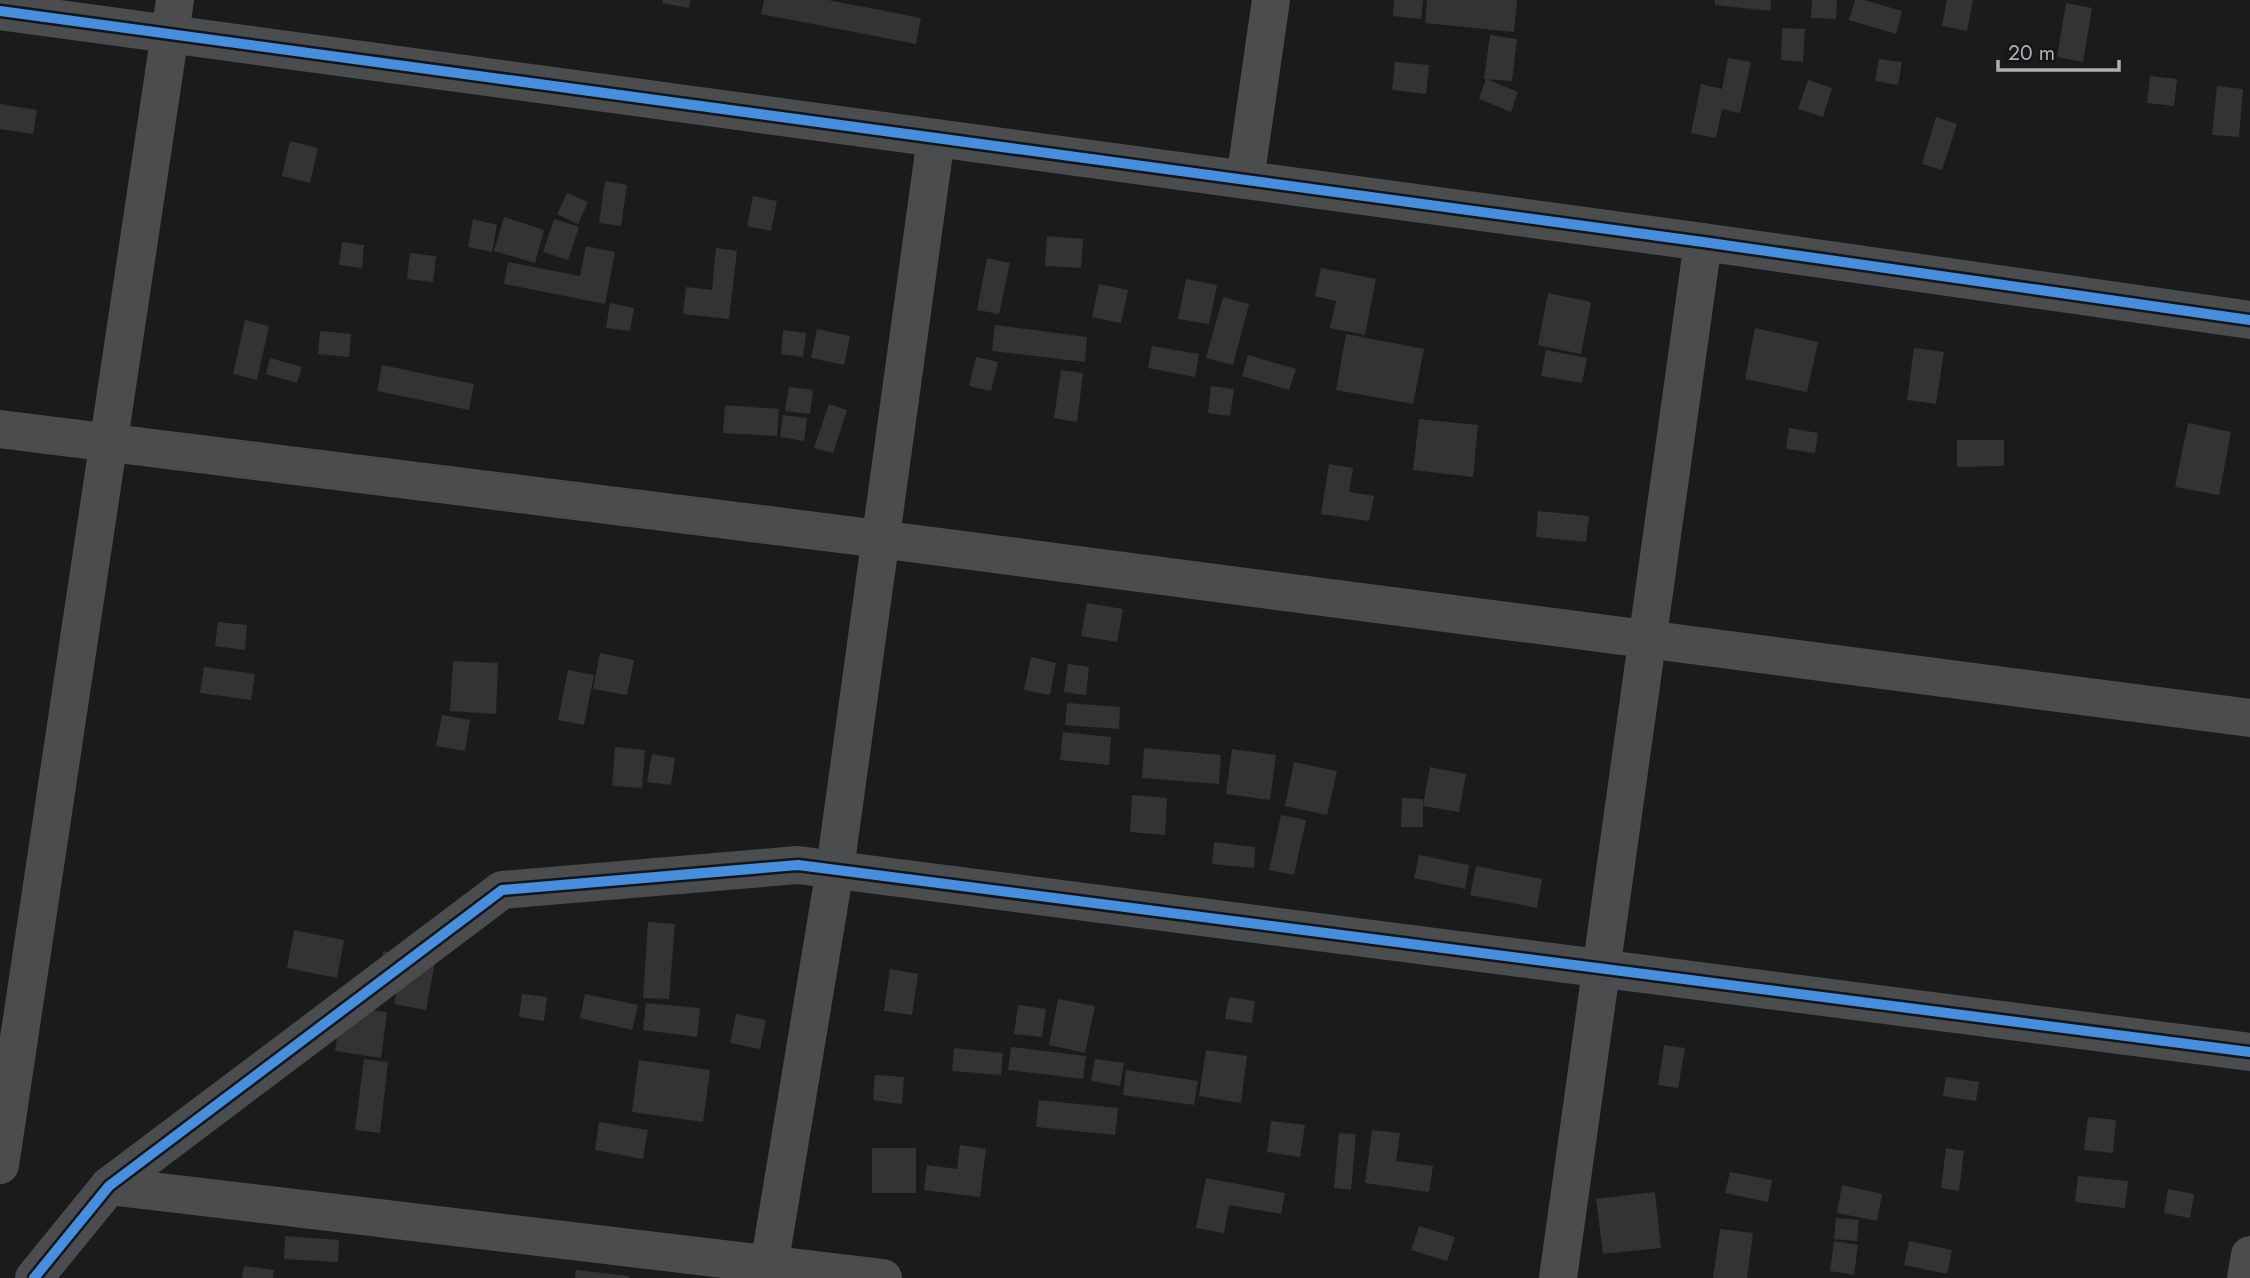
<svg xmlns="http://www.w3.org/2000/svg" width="2250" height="1278" font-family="Jost,sans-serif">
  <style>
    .building { fill: #333 }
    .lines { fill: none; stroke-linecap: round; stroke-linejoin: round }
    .minor { stroke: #4b4c4e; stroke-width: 38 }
    .cycleway-casing { stroke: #151517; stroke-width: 15 }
    .cycleway { stroke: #468fdf; stroke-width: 10 }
  </style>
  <rect width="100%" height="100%" fill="#1b1b1b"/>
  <g class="building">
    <polygon points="663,0 690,0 689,8 662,3"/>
    <polygon points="764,0 828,0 921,18 916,44 761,14"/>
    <polygon points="1394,0 1423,0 1421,19 1393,16"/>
    <polygon points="1427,0 1517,0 1514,32 1425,23"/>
    <polygon points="1715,0 1771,0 1770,11 1715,5"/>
    <polygon points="1812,0 1837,0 1836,19 1811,18"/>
    <polygon points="1855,0 1864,0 1902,11 1896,34 1849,20"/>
    <polygon points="1947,0 1973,0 1967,31 1942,26"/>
    <polygon points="2066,3 2092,8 2083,62 2057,57"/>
    <polygon points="1782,28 1805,29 1803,62 1781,60"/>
    <polygon points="1490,35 1517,39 1512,81 1484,79"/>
    <polygon points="1728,58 1751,62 1740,113 1722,109 1716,138 1691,133 1701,84 1722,89"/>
    <polygon points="1879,59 1902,62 1898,85 1875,81"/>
    <polygon points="1395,62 1429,65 1426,94 1392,90"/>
    <polygon points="2150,76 2177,79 2174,106 2147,103"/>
    <polygon points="1486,79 1518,92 1511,112 1479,99"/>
    <polygon points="1808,80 1832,88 1823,117 1798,109"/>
    <polygon points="2217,86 2243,89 2239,137 2212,135"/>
    <polygon points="0,104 37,110 33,134 0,129"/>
    <polygon points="1936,117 1957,124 1942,170 1922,164"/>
    <polygon points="290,141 318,148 310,183 282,176"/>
    <polygon points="605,181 627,185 621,226 599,223"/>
    <polygon points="567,193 588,202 578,224 557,214"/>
    <polygon points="753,196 777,201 771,231 747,226"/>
    <polygon points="504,217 544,230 535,263 494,251"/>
    <polygon points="473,219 497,225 492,252 468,247"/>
    <polygon points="554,219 579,227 568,260 543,252"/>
    <polygon points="1047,236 1083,239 1081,268 1045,266"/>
    <polygon points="342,242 364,245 362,268 339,265"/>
    <polygon points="586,246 615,252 605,304 504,284 508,262 580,276"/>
    <polygon points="716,248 737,251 729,319 683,314 686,287 712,290"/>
    <polygon points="410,253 436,256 433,282 407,279"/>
    <polygon points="987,258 1010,263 999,314 977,310"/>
    <polygon points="1321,268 1376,279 1365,335 1330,328 1336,301 1315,296"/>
    <polygon points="1186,279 1217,285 1209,324 1178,319"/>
    <polygon points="1099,284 1128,290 1121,323 1092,317"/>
    <polygon points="1548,293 1591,302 1581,354 1538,345"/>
    <polygon points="1223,297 1249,304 1233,365 1206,358"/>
    <polygon points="610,303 634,308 630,331 606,328"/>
    <polygon points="245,320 269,326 257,380 233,374"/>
    <polygon points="995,325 1087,337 1085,362 992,351"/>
    <polygon points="1755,328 1818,342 1807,392 1745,379"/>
    <polygon points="817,329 850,336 844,365 811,358"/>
    <polygon points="783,330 806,333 803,357 781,354"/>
    <polygon points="320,331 351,334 349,357 318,354"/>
    <polygon points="1346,334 1424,349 1413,404 1336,390"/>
    <polygon points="1152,346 1199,354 1195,377 1148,368"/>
    <polygon points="1914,348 1944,352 1936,404 1907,400"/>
    <polygon points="1546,350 1587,358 1582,383 1541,376"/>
    <polygon points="1248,355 1296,369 1289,390 1242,376"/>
    <polygon points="976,357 998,362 991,391 969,386"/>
    <polygon points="270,358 302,367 297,383 266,374"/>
    <polygon points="382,365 474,384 469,410 377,391"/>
    <polygon points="1061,370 1083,373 1077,422 1054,418"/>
    <polygon points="1211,386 1234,389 1230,416 1208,413"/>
    <polygon points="789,387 813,390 810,414 785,411"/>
    <polygon points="829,404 847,410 833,453 814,448"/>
    <polygon points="725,405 779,409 777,436 723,433"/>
    <polygon points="783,415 807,418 804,441 780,437"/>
    <polygon points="1419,419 1478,425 1473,477 1413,470"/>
    <polygon points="2188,423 2231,432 2219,495 2175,487"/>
    <polygon points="1789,428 1818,433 1815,453 1786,449"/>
    <polygon points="1957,440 2004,440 2004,466 1957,467"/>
    <polygon points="1329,464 1353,468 1349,492 1374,496 1369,521 1321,514"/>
    <polygon points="1538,511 1589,516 1586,542 1536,537"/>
    <polygon points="1087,603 1123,609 1117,642 1081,636"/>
    <polygon points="218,622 247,625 245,650 215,646"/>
    <polygon points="600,653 634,660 627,695 593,689"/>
    <polygon points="1031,657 1056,663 1050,695 1024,690"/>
    <polygon points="453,661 498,663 496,714 450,711"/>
    <polygon points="1068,664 1089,667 1086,695 1064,692"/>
    <polygon points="204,667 255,674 251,700 200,693"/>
    <polygon points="568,670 594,675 584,725 558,720"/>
    <polygon points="1067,703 1120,707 1119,729 1065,725"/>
    <polygon points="442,715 470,720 465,751 436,746"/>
    <polygon points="1063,732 1111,737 1109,765 1060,760"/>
    <polygon points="615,747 645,750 642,788 612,786"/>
    <polygon points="1144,748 1221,755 1219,784 1142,778"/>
    <polygon points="1232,749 1276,755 1270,800 1226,794"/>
    <polygon points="652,754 675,758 671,785 647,782"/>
    <polygon points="1294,762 1337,771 1327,815 1285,806"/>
    <polygon points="1430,767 1466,774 1459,812 1423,806"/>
    <polygon points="1132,795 1167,798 1165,835 1130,832"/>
    <polygon points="1402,798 1423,799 1423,827 1401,827"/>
    <polygon points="1281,815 1306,820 1294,875 1269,870"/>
    <polygon points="1214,842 1255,847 1254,868 1212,864"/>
    <polygon points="1419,855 1469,865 1465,889 1414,878"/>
    <polygon points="1476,866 1542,879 1537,908 1470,895"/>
    <polygon points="648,922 675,924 669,999 643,998"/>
    <polygon points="294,930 344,940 337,978 287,968"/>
    <polygon points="383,951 435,962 426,1010 394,1004 400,976 379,972"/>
    <polygon points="890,969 918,974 912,1015 884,1011"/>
    <polygon points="522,994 547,997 544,1021 519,1017"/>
    <polygon points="585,994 638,1005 632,1030 580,1018"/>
    <polygon points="1229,997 1255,1001 1252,1023 1225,1019"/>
    <polygon points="1058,999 1095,1006 1085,1053 1049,1045"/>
    <polygon points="646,1003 700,1008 697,1037 643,1030"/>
    <polygon points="1018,1005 1046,1009 1042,1037 1014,1034"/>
    <polygon points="342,1006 387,1012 381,1058 335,1051"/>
    <polygon points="736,1014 766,1020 760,1049 730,1043"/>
    <polygon points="1664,1045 1685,1048 1678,1088 1658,1085"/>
    <polygon points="1011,1047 1086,1056 1083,1079 1008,1070"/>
    <polygon points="954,1048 1003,1053 1001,1075 952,1071"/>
    <polygon points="1206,1050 1247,1056 1241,1103 1199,1096"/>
    <polygon points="364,1059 388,1062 380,1133 355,1130"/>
    <polygon points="1095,1059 1124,1063 1120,1086 1091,1081"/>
    <polygon points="639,1060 710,1070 703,1122 632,1112"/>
    <polygon points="1126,1070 1198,1081 1194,1105 1123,1095"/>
    <polygon points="875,1075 904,1077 902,1104 873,1100"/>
    <polygon points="1946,1077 1979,1082 1976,1101 1943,1096"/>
    <polygon points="1039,1100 1118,1108 1115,1135 1036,1127"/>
    <polygon points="2088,1117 2116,1120 2113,1153 2084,1150"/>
    <polygon points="1271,1121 1305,1125 1300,1157 1267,1152"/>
    <polygon points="599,1122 648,1130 643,1159 595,1150"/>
    <polygon points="1372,1130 1400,1133 1396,1161 1433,1166 1429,1192 1365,1183"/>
    <polygon points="1339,1133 1356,1134 1351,1190 1334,1188"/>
    <polygon points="960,1145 986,1149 980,1197 924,1190 927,1165 957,1169"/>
    <rect x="872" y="1148" width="44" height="45"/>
    <polygon points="1946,1148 1964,1151 1959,1191 1941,1188"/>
    <polygon points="1730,1172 1772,1180 1768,1202 1725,1193"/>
    <polygon points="2078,1176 2128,1181 2125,1208 2075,1202"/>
    <polygon points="1206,1178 1285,1193 1281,1214 1229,1205 1224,1233 1196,1228"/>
    <polygon points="1842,1185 1882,1194 1877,1221 1837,1213"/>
    <polygon points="2168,1189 2194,1194 2190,1218 2164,1213"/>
    <polygon points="1655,1192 1661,1248 1603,1254 1596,1199"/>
    <polygon points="1836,1218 1859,1220 1857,1241 1834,1239"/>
    <polygon points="1419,1226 1455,1237 1447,1261 1411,1250"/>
    <polygon points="1720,1229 1753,1233 1747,1278 1713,1278"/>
    <polygon points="285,1236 339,1240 338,1262 284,1259"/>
    <polygon points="1834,1241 1858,1245 1854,1275 1830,1271"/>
    <polygon points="1909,1241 1952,1250 1947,1274 1904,1265"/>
    <polygon points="244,1266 274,1270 273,1278 242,1278"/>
    <polygon points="576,1270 629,1276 629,1278 575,1278"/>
  </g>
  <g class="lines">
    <g class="minor">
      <polyline points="0,11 1703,242 2250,320"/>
      <polyline points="1245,180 1271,0"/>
      <polyline points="0,429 856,536 2250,718"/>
      <polyline points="0,1165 175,0"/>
      <polyline points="109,1186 883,1278"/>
      <polyline points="34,1278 109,1186 502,890 798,865 2250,1052"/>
      <polyline points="767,1278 835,869 936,138"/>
      <polyline points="1558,1278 1703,242"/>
      <polyline points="2246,1278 2250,1255"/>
    </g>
    <defs>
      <g id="cycleway">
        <polyline points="0,11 1703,242 2250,320"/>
        <polyline points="34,1278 109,1186 502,890 798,865 2250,1052"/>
      </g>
    </defs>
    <use href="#cycleway" class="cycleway-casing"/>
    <use href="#cycleway" class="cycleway"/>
  </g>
  <path d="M1998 60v10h121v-10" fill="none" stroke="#aeafbb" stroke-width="3.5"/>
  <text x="2008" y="60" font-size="21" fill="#aeafbb" stroke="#151517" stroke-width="5" paint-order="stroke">20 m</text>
</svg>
